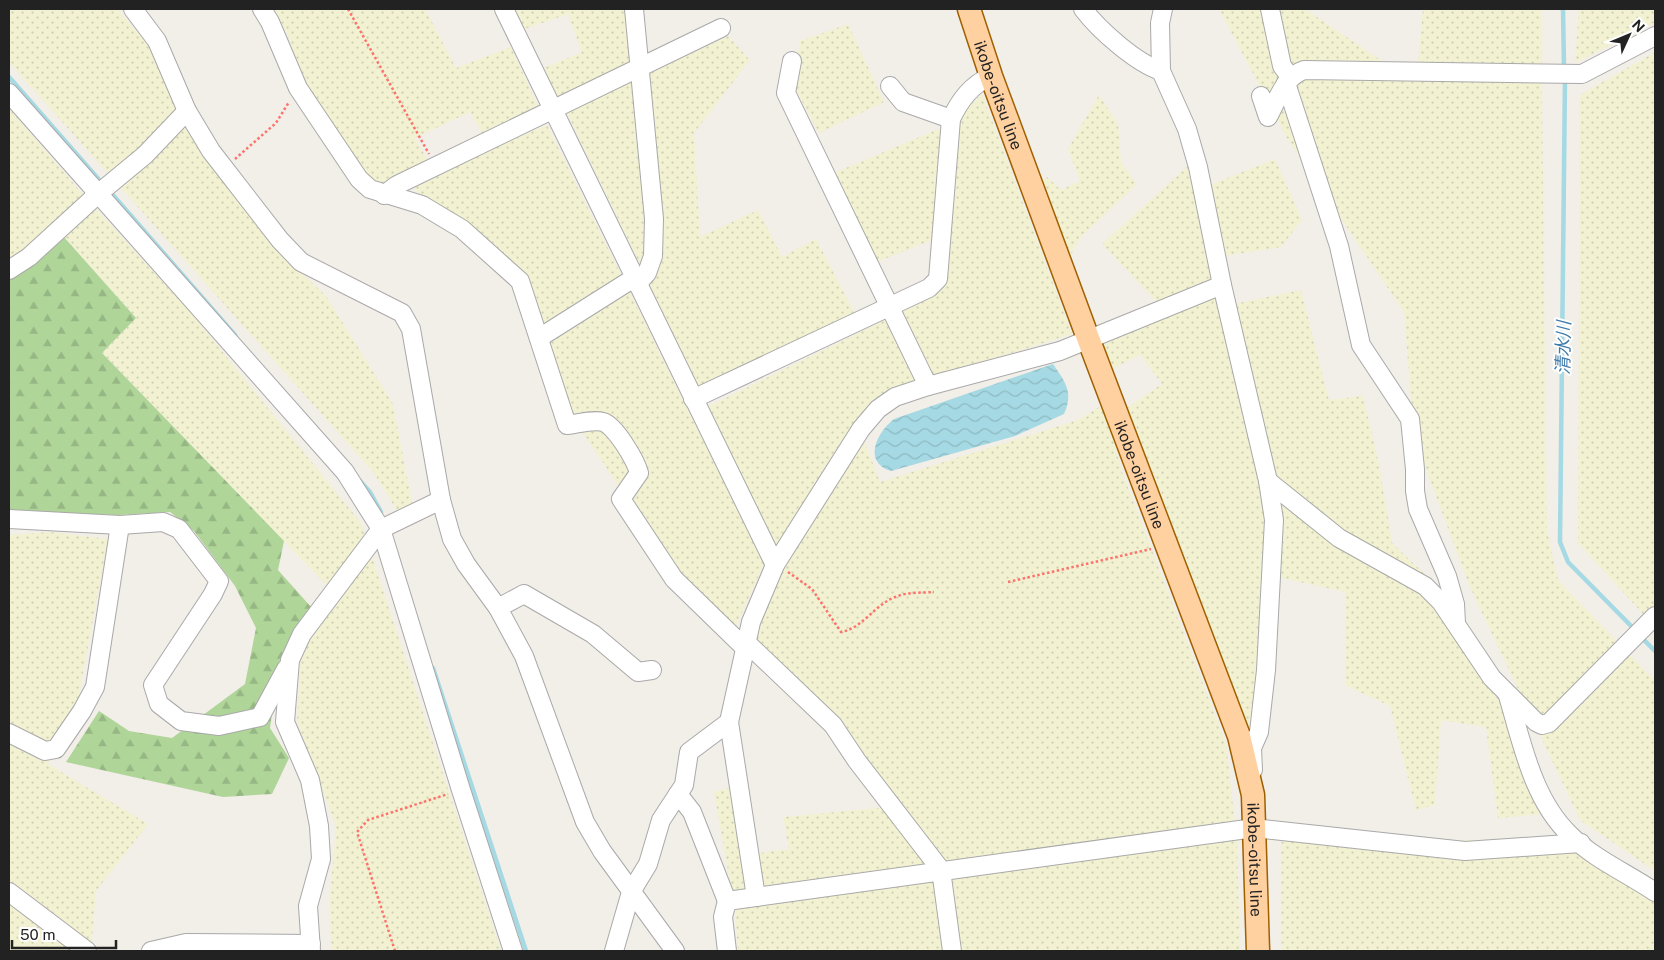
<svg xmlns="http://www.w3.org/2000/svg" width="1664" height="960" font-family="'Public Sans','Noto Sans JP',sans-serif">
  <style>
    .farmland { fill: url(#farmland-dots) }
    .forest { fill: url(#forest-firs) }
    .water { fill: url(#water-waves) }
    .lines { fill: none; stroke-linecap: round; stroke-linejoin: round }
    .stream { stroke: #a5d9e3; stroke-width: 4.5 }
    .minor-casing { stroke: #a9a9a9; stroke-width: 20 }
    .major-casing { stroke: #9f6000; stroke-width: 25 }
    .path { stroke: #ff726c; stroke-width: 2.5; stroke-dasharray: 2.5 2.5; stroke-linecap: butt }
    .minor { stroke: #fff; stroke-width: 18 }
    .major { stroke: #ffd0a0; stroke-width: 22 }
    .labels { text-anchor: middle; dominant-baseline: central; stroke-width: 4; stroke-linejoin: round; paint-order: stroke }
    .street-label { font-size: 16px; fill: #222; stroke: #fff }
    .water-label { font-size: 18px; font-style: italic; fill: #3f7baa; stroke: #fff }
  </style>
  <defs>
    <pattern id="farmland-dots" width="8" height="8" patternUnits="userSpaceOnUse" patternTransform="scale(1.25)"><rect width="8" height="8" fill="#f2f2d2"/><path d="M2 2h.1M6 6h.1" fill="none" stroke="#cfcfb4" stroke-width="1.8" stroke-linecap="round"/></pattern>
    <pattern id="forest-firs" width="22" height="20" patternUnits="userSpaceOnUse" patternTransform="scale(1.25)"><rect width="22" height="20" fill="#afd599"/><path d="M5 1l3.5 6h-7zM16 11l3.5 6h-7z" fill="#96b784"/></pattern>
    <pattern id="water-waves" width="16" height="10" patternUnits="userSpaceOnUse" patternTransform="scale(1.25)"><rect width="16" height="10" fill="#a5d9e3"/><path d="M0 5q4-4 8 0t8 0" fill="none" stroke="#8ebac2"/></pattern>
  </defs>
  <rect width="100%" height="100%" fill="#f2eee8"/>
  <g class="farmland">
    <polygon points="9,9 117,9 147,43 194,142 281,254 326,296 393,404 412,503 399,514 374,473 9,62"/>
    <polygon points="271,9 425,9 456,68 511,47 539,109 483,135 470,112 415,138 428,161 383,183 364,175 303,81 287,33"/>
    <polygon points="513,9 627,9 635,65 559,101 544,68 582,52 568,14 522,30"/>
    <polygon points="1219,9 1305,9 1416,84 1423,9 1541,9 1547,530 1558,580 1655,681 1655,871 1580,820 1469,585 1414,437 1404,312 1287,138"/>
    <polygon points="1579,9 1655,9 1655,22 1575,63"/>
    <polygon points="848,24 884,102 819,133 793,85 800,41"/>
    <polygon points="728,36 750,60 694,133 700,237 758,210 782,257 816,239 854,312 699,392 662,310 567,113"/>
    <polygon points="1655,52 1655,627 1578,543 1580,95"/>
    <polygon points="982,94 1072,334 892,391 778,548 707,407 887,319 942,288 955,127 961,115"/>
    <polygon points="1099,95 1118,124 1121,162 1137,184 1081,237 1065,265 1036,185 1047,177 1061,190 1080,181 1068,149"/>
    <polygon points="9,108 85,197 192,314 361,523 501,951 331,951 330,896 336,826 297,722 301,654 337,596 102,353 136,318 54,225 9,263"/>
    <polygon points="547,125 764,564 735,628 679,576 571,415 544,325 523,275 422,199 412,184"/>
    <polygon points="941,128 932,240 874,263 829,175"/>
    <polygon points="1275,159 1302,220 1281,247 1223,256 1234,304 1301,290 1329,400 1363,396 1379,464 1392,543 1454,602 1557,813 1498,818 1486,727 1441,720 1435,805 1416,810 1390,706 1345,685 1345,592 1265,574 1249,755 1125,409 1162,384 1140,355 1110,370 1101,345 1169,315 1102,244 1189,165 1195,191"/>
    <polygon points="1104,404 1122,472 1226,744 1237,842 1240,951 738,951 735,910 714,792 733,787 745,855 789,849 783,817 899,806 755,640 780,573 863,438 880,482 1078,420"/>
    <polygon points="50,532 108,539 78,700 48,764 148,824 96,891 91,951 9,951 9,535"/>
    <polygon points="1567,839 1655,898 1655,951 1281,951 1281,842"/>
  </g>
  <polygon class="forest" points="63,236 136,318 102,353 284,541 278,570 311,607 280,659 270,728 289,758 272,794 223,797 66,762 99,711 129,731 172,738 245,684 256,628 235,586 194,531 170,512 118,515 9,512 9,275 27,270"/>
  <path class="water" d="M1053 364C1065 382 1074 392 1064 414L1015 436 891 471C862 462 877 432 894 419Z"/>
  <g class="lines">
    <g class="stream">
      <polyline points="1563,9 1564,69"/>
      <polyline points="9,77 101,182"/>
      <polyline points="1565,77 1560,542 1568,562 1635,630"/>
      <polyline points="112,194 235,335"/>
      <polyline points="360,481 370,492 381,512"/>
      <polyline points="1640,636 1655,651"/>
      <polyline points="433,668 526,951"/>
    </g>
    <defs>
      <g id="minor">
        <polyline points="133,9 157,41 187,111 211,151 280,240 301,262 402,313 411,329 441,500 452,539 466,564 498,608 524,656 585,822 602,851 675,951"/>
        <path d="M262 9 270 22 298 88 359 179 370 189 422 205 462 229 520 281 567 425C577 424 593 419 603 422 615 425 636 461 639 473L621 499 674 579 746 649"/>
        <polyline points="504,9 775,565"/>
        <polyline points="634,9 654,219 653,256 647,273 637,284"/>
        <path d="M1083 9C1099 30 1136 63 1161 71"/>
        <polyline points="1163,9 1160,23 1161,71 1187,129 1198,167 1222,285 1268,481 1274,520 1266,670 1259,732 1252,748 1253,770"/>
        <polyline points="1270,9 1282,66 1291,78"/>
        <polyline points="792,61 786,93 928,386"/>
        <polyline points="1286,83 1339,246 1361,345 1410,419 1415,469 1415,491 1418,509 1447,576 1455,604 1456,623"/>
        <polyline points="890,86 903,102 951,119"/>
        <polyline points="9,93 345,472 381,529 461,790 513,951"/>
        <path d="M1261 96 1268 117C1278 99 1284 77 1304 70L1582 74 1655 36"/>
        <polyline points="384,195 397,185 721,28"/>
        <polyline points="9,270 29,257 99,193 145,155 187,111"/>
        <polyline points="539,338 634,278"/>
        <path d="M693 399 929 288 938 279 951 119C960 100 971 85 991 76"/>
        <polyline points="1268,481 1339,538 1425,586 1441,602 1492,678 1536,722 1542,725 1549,723 1655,616"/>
        <polyline points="9,519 120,525 95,687 82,711 56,749 45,751 9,733"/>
        <polyline points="120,525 163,522 179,529 219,581 213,594 153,685 159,704 181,721 219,726 260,717 286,669"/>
        <polyline points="498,608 524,594 593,634 638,672 652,670"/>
        <polyline points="747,643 833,725 857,761 941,870 952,951"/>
        <path d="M1508 696C1522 743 1533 800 1570 835 1594 859 1627 873 1655 892"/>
        <polyline points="729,722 756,897"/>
        <polyline points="678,794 692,812 727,901"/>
        <polyline points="9,892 87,951"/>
        <polyline points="151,951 186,943 311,944"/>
        <polyline points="311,951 308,906 321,859 319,826 310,780 285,722 290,660 302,634 381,529 441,500"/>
        <polyline points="614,951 631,892 648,864 661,820 684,785 689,752 729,722 751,622 775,565 861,429 878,409 895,397 928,386 1060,351 1222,285"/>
        <polyline points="727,951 723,917 727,901 1254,828 1465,851 1581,843"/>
      </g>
      <g id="major">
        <path id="s1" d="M969 9 991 76 1088 338 1239 736 1253 795 1258 951"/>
      </g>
    </defs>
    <use href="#minor" class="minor-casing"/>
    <use href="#major" class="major-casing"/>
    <g class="path">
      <polyline points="348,9 429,154"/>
      <polyline points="235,159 276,123 289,102"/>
      <path d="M788 572 812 589 841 632C864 628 875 603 898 596 908 592 922 593 934 592"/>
      <polyline points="1008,582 1151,549"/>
      <polyline points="395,951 357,832 368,820 448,794"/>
    </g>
    <use href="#minor" class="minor"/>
    <use href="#major" class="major"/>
  </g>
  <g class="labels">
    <g class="street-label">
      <text stroke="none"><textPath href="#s1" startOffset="91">ikobe-oitsu line</textPath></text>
      <text stroke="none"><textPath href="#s1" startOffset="496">ikobe-oitsu line</textPath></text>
      <text stroke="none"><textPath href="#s1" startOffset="901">ikobe-oitsu line</textPath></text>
    </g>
    <g class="water-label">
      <text transform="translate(1563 348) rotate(-89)">清水川</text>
    </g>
  </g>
  <rect width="1664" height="960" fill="none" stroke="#222222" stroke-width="20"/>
  <g transform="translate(1629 35) rotate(46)" stroke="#ffffff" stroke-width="4" paint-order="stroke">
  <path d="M0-4L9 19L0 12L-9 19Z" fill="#222222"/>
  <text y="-8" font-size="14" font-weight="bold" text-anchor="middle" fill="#222222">N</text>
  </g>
  <path d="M12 940v8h104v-8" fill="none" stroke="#222222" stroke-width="2.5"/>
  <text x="20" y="940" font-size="15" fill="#222222" stroke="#ffffff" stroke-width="4" paint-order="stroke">50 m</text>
</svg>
